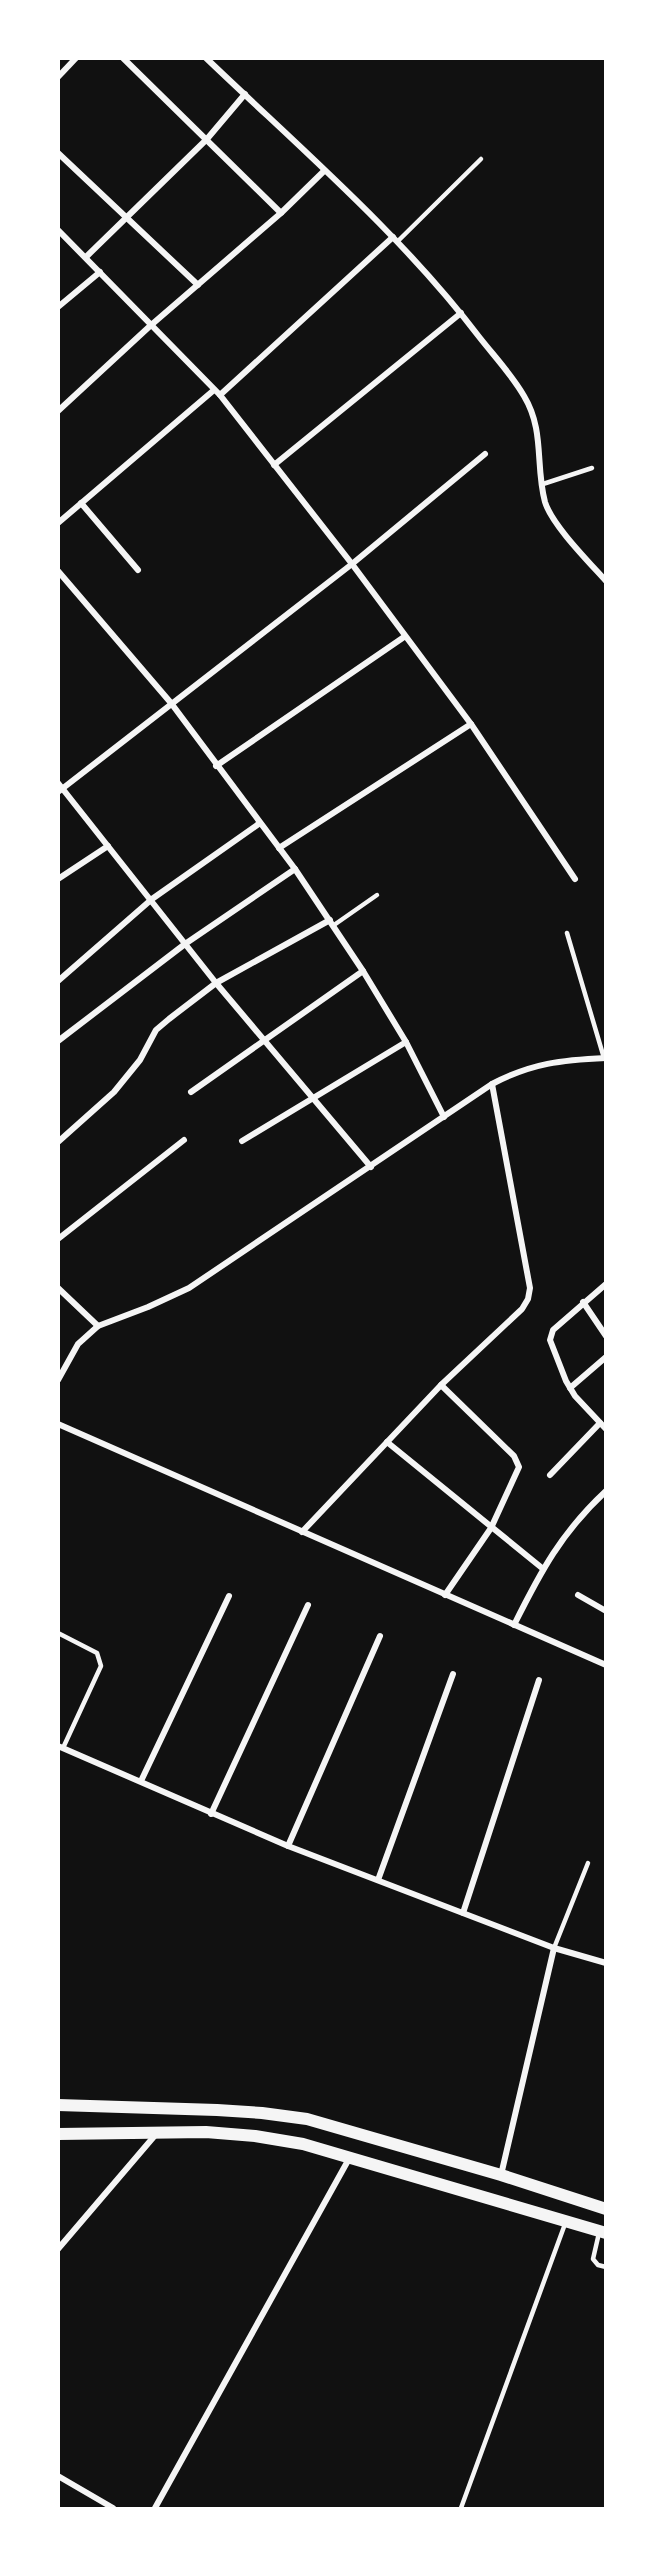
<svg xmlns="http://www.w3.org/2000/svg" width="664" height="2567" font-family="Karla,sans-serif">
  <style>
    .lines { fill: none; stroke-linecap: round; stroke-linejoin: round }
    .service { stroke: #f5f5f5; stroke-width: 4.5 }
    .minor { stroke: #f5f5f5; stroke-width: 6 }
    .secondary { stroke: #f5f5f5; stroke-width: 12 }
  </style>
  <rect width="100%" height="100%" fill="#111"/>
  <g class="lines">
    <g class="service">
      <polyline points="397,242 481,159"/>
      <polyline points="543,484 592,468"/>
      <polyline points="334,925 377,895"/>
      <polyline points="567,933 604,1058"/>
      <polyline points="58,1633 97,1653 101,1666 63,1748"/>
      <polyline points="554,1948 588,1863"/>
      <polyline points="599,2233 593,2259 598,2265 606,2267"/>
      <polyline points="461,2508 565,2224"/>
    </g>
    <g class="minor">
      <polyline points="123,58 281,213"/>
      <path d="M206 58C300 148 401 234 480 338 495 357 512 375 524 396 545 431 535 465 545 502 552 525 589 562 606 581"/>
      <polyline points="58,77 76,58"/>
      <polyline points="58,153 198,285"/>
      <polyline points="58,230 220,395 352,564 471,724 575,879"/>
      <polyline points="86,257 207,139 245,94"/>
      <polyline points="58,307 100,272"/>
      <polyline points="220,395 393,237"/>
      <polyline points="58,411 150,326 281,213 324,171"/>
      <polyline points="274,465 461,313"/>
      <polyline points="81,503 138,570"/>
      <polyline points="58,523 214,390"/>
      <polyline points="58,571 171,703 295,869 363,971 406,1042 444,1117"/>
      <polyline points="216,766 404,637"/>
      <polyline points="58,783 216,983 371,1167"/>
      <polyline points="58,792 352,564 485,454"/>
      <polyline points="279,848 471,724"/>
      <polyline points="58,879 108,846"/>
      <polyline points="58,981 152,899 260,823"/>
      <polyline points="58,1041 185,944 295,869"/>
      <polyline points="191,1092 363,971"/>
      <polyline points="242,1141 406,1042"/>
      <polyline points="58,1142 114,1092 140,1060 156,1030 169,1019 216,983 330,920"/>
      <polyline points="58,1239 184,1140"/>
      <polyline points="606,1284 553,1330 550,1340 566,1381 575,1396 606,1429"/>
      <polyline points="58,1288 98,1326"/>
      <polyline points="583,1302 606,1336"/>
      <path d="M58 1380 78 1344 98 1326 148 1307 189 1288 492 1084C532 1063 562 1060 606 1058"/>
      <polyline points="441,1385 514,1456 519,1467 491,1528 445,1595"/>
      <polyline points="570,1388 606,1357"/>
      <polyline points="58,1424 606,1665"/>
      <polyline points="387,1442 542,1568"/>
      <polyline points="550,1475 600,1423"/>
      <polyline points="302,1532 441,1385 522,1309 528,1299 530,1288 492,1084"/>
      <polyline points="578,1595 606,1611"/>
      <path d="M514 1625C541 1571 561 1533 606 1491"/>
      <polyline points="58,1746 288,1846 554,1948 606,1963"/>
      <polyline points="141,1781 229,1596"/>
      <polyline points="211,1814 308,1605"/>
      <polyline points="288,1846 380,1636"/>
      <polyline points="378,1880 453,1674"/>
      <polyline points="463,1913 539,1680"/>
      <polyline points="501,2175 554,1948"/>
      <polyline points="58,2249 157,2133"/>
      <polyline points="58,2476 113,2508"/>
      <polyline points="155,2508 350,2157"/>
    </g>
    <g class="secondary">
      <polyline points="58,2105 217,2110 262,2113 307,2119 501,2175 606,2209"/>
      <polyline points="58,2134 206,2132 255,2136 303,2144 606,2233"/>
    </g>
  </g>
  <rect width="664" height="2567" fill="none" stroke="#ffffff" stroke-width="120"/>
</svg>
